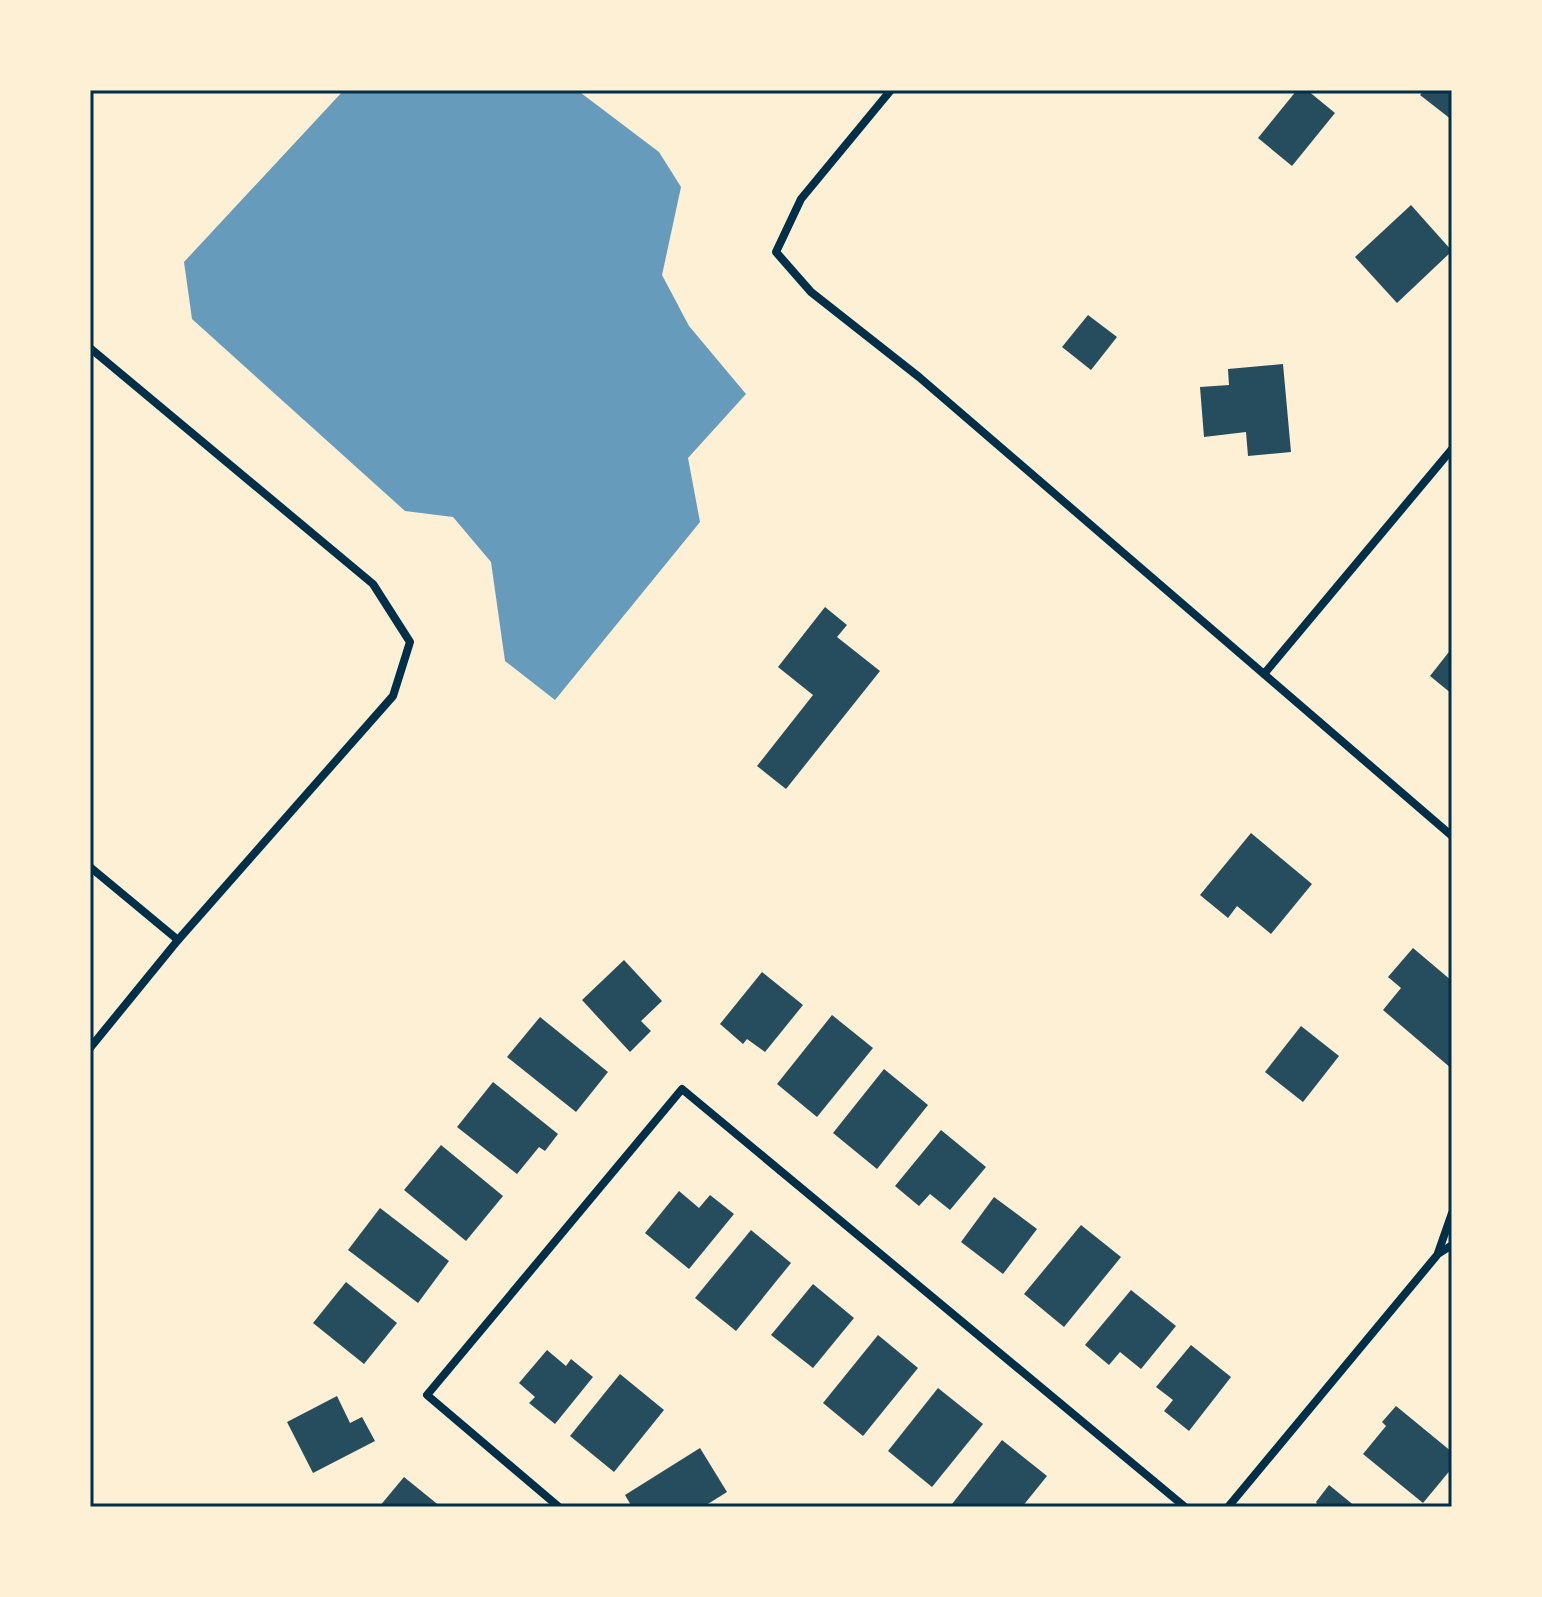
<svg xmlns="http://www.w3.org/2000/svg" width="1542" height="1597" font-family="'Golos Text',sans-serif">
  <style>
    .water { fill: #669bbc }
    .building { fill: #264d5e }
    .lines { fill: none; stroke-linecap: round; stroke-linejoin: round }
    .minor { stroke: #003049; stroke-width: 8 }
    .neatline { fill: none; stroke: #003049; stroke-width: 3 }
  </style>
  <rect width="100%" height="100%" fill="#fdf0d5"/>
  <polygon class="water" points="344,90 577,90 659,152 681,187 662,275 689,326 746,394 688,458 700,522 555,700 505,661 491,562 453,517 405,511 192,319 184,262"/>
  <g class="building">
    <polygon points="1297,90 1307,90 1335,113 1292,166 1258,138"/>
    <polygon points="1424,90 1452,90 1452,120 1420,95"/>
    <polygon points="1411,205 1452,251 1397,303 1355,257"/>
    <polygon points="1088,315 1117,337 1091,370 1062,347"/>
    <polygon points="1283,364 1291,452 1248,456 1246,432 1204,437 1200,387 1229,385 1228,369"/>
    <polygon points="825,607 847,625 837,637 880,671 786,789 757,766 813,695 778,667"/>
    <polygon points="1452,648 1452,694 1430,676"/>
    <polygon points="1251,833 1312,884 1271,934 1237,906 1228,918 1200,895"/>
    <polygon points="1413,948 1452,981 1452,1069 1383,1010 1401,988 1388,977"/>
    <polygon points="624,960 662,1001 641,1021 651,1031 630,1052 582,1000"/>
    <polygon points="762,972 803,1005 765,1052 747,1039 743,1044 720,1024"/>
    <polygon points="832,1015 873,1048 817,1117 777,1084"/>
    <polygon points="540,1017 608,1072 576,1112 507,1057"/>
    <polygon points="1301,1026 1339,1056 1303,1102 1265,1072"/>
    <polygon points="884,1069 928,1105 877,1169 833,1133"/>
    <polygon points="493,1082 558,1134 545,1151 539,1147 517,1174 457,1127"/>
    <polygon points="941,1130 986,1167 950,1210 930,1194 919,1206 895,1186"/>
    <polygon points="441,1145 503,1196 466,1241 404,1190"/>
    <polygon points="679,1191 699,1208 710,1195 734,1214 689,1269 645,1233"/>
    <polygon points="994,1197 1037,1229 1003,1274 961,1242"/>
    <polygon points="380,1208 449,1261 418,1303 348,1250"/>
    <polygon points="1081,1225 1121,1257 1064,1327 1024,1294"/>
    <polygon points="751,1230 791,1263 736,1331 695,1298"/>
    <polygon points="346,1282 397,1323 364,1364 313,1323"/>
    <polygon points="813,1284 854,1318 813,1368 771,1335"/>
    <polygon points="1131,1290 1176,1326 1141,1369 1120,1352 1109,1365 1085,1345"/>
    <polygon points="878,1335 918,1368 863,1436 823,1403"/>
    <polygon points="1191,1345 1231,1377 1189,1431 1164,1411 1173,1400 1156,1387"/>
    <polygon points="547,1350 566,1366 571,1359 593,1377 555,1424 529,1403 535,1397 519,1383"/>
    <polygon points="620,1374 664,1410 614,1472 570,1436"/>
    <polygon points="938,1388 983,1424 932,1487 888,1451"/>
    <polygon points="337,1396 350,1423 362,1417 375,1441 313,1473 287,1422"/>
    <polygon points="1396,1406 1452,1452 1452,1468 1423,1503 1363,1454 1386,1426 1382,1422"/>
    <polygon points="1002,1440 1047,1476 1022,1507 956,1507 952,1504"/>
    <polygon points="700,1448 727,1492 703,1507 632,1507 625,1495"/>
    <polygon points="404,1477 441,1507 379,1507"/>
    <polygon points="1329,1485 1356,1507 1319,1507 1316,1502"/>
  </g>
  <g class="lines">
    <g class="minor">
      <polyline points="891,90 801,199 776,252 811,292 919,377 1452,836"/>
      <polyline points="90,348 373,584 410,642 393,696 178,940 90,1048"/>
      <polyline points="1264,674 1452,449"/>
      <polyline points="90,867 178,940"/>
      <polyline points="1438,1253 1452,1213"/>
      <polyline points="559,1507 427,1395 682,1089 1185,1507"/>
      <polyline points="1228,1507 1438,1254 1452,1245"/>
    </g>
  </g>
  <rect width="1542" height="1597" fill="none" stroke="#fdf0d5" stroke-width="184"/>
  <rect x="92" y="92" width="1358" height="1413" class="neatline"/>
</svg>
